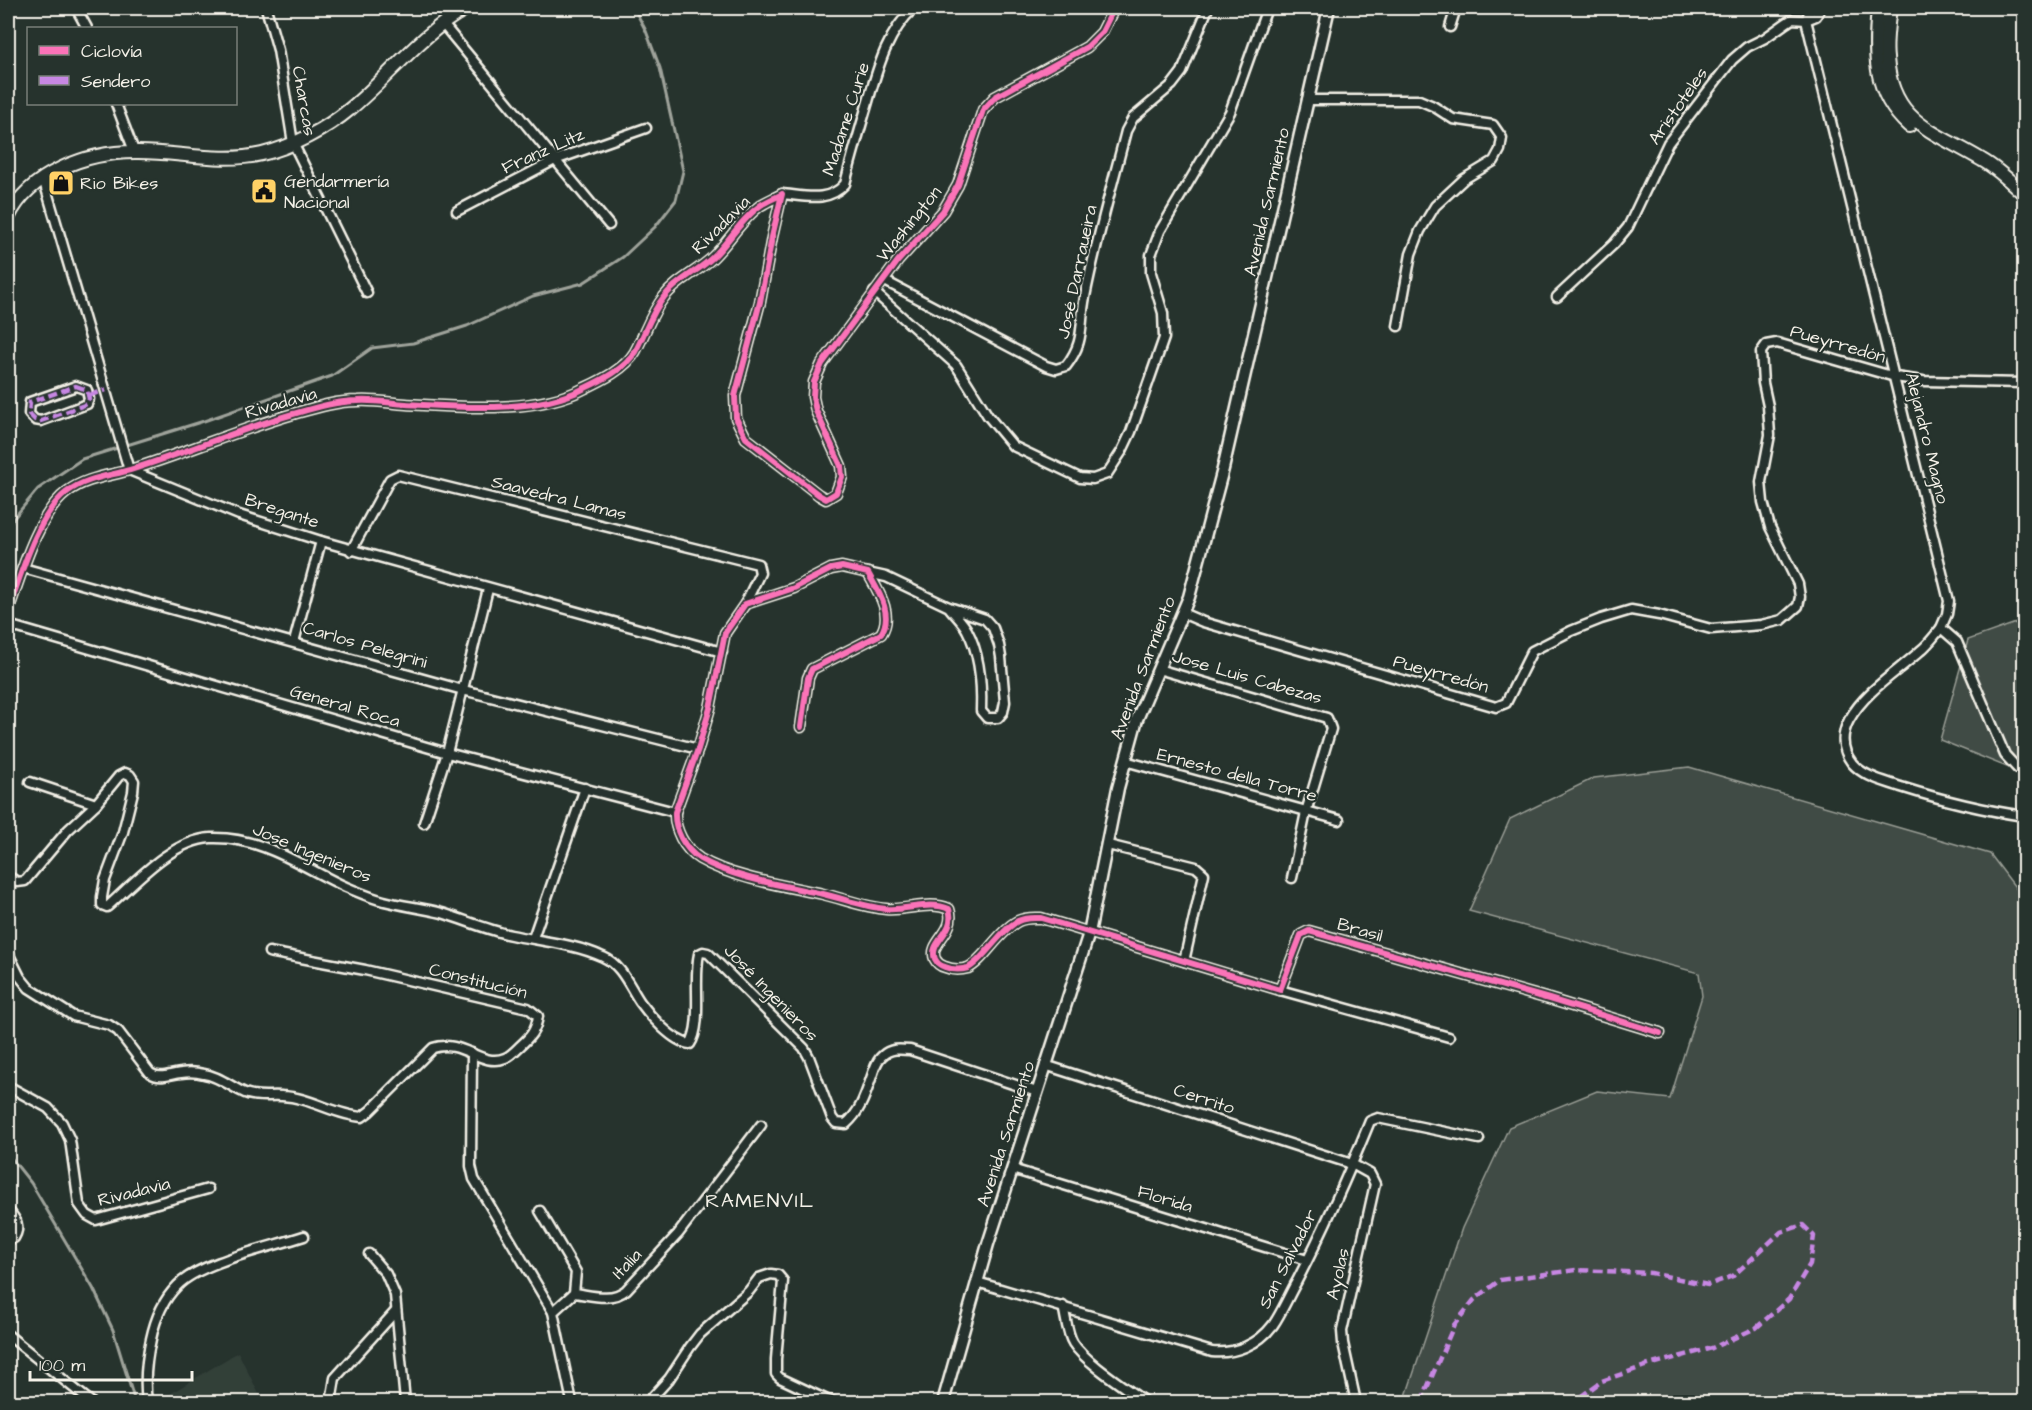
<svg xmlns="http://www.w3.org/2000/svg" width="2032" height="1410" font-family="'Architects Daughter',sans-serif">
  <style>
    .built { fill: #333f39 }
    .green { fill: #414b45; stroke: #9a9e96; stroke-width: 1.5 }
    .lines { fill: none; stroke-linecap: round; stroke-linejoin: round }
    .stream { stroke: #9fa39b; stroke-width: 3 }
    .minor-casing { stroke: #f4f1e8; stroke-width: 13 }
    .tertiary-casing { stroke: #f4f1e8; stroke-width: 15 }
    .secondary-casing { stroke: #f4f1e8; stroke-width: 16 }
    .minor { stroke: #26332d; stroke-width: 8 }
    .tertiary { stroke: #26332d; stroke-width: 10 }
    .secondary { stroke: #26332d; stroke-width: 12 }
    .quiet { stroke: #c787e3; stroke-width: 4.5; stroke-dasharray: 9 4.5; stroke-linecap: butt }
    .cycleway-casing { stroke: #26332d; stroke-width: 10 }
    .cycleway { stroke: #fb73b8; stroke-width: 6 }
    .labels { text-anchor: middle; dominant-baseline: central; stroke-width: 4.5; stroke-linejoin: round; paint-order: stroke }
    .street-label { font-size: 18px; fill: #f4f1e8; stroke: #26332d }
    .poi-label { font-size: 18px; fill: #f4f1e8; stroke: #26332d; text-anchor: start }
    .neighbourhood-label { font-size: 20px; letter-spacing: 1.5px; fill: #f4f1e8; stroke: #26332d }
  </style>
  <rect width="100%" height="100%" fill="#26332d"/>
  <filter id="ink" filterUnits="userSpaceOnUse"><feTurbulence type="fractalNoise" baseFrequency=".0167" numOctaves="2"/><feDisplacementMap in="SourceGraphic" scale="12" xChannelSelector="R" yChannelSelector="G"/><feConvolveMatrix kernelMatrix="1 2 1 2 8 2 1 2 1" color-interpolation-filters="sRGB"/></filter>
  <g filter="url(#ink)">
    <polygon class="built" points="238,1352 263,1402 157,1402"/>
    <g class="green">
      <polygon points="2024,620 2024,774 1940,740 1968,640"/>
      <polygon points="1689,767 1990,854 2024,899 2024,1402 1404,1402 1462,1228 1509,1127 1597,1091 1670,1099 1702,996 1699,973 1469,911 1510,819 1594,778"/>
    </g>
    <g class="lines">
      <g class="stream">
        <polyline points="8,525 38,489 82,459 204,421 332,376 372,348 413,343 467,326 533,296 583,283 623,257 655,227 676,200 683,171 660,68 646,31 634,8"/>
        <polyline points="8,1154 31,1183 93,1288 113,1330 135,1402"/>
      </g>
      <defs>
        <g id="minor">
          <polyline points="76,8 87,28"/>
          <polyline points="266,8 278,50 293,143 367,293"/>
          <polyline points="1806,20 1949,601 1947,614 1941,628 1957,642 2005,755 2018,769 2024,773"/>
          <polyline points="1806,20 1811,8"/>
          <polyline points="442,23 609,225"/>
          <polyline points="1450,27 1456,8"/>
          <polyline points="1307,100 1419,100 1433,106 1453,119 1493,125 1502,138 1500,150 1494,161 1464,179 1435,206 1420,231 1411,254 1398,326"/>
          <polyline points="116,104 134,151"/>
          <polyline points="43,178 129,470 239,515 321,541 722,652"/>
          <path d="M782 194C805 196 828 203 845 184 851 160 858 136 865 112 876 75 885 34 914 8"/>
          <polyline points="457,211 555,160 646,128"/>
          <path d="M883 280 1046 366 1056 369 1066 366C1086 340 1079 326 1085 297 1096 241 1112 186 1126 131L1133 118 1172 85 1182 72 1208 8"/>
          <polyline points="874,292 956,365 988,416 1013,446 1080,478 1093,479 1107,474 1122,451 1131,432 1164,338 1163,313 1151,273 1151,255 1160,231 1230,112 1267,8"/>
          <polyline points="1557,297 1614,244 1628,227 1668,143 1732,60 1747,47 1765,38 1786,23 1792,19 1806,20 1816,16 1821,8"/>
          <polygon points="76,386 87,390 89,399 87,404 41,421 35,420 29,414 30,402"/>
          <polyline points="351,551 390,479 398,475 758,564 760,573 745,604"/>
          <polyline points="23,568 463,690 698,749"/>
          <path d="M868 573 886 577 949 607 985 619 993 628 999 645 1001 657 1005 702 1003 712 998 718H987L981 711C982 685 980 654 967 630 963 622 955 615 949 607"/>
          <path d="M8 611C20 577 38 513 67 492 85 478 109 476 130 470 185 453 238 430 293 414 314 408 336 401 358 401 374 400 390 403 406 404 460 407 537 414 585 388 602 380 625 369 635 352 645 334 651 313 664 297 677 280 697 272 712 258 729 242 741 219 761 205 767 201 775 198 782 194L772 237 760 302 735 396 736 418 746 438 819 495 826 499 836 493 842 477 841 466 816 411 813 397 814 382 822 364 898 261 943 211 958 185 983 110 995 97 1087 47 1102 32 1114 8"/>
          <polyline points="1182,613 1203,622 1496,707 1506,703 1532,651 1571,631 1601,619 1631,610 1659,615 1711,629 1761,625 1782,620 1798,606 1800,597 1798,584 1770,527 1763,502 1761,482 1770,435 1768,406 1763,383 1761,352 1766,345 1777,343 1895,377 1923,381 2024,383"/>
          <polyline points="8,625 447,753 675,812"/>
          <path d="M1941 628C1935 635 1928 645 1920 651 1896 673 1865 691 1849 720 1841 735 1842 750 1852 763 1864 777 1884 781 1901 787 1942 800 1982 810 2024 816"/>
          <polyline points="294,642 321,541"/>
          <polyline points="1158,669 1327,718 1331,729 1306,812 1292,878"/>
          <path d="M801 727 808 678 812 669 881 634C894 614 878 591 868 573L842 567 831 569 794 588 745 604 725 633 710 708 698 749 675 812C674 829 684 849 700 859 732 878 786 886 823 894 844 899 865 907 886 909 907 911 930 900 949 909 957 932 928 942 935 959 937 963 941 966 945 967 952 970 961 970 968 968 983 961 999 931 1018 921 1026 917 1033 918 1041 918L1280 990 1301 935 1309 931 1549 999 1660 1033"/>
          <polyline points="1125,761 1339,820"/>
          <polyline points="30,782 96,804"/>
          <polyline points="424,823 447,753 488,589"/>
          <polyline points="1108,845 1196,867 1204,874 1184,961"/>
          <path d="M8 876 17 882 25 881 68 830 96 804 119 776 125 773 130 775 134 781 133 792 123 832 105 880 102 897V905L107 907C135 882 172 840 211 838 262 836 302 867 346 887 358 892 371 898 384 901 403 906 423 908 442 913 465 920 487 930 511 935 540 941 576 944 603 957 622 965 629 986 640 1002 650 1016 673 1042 690 1044 703 1025 693 979 699 954L703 952 708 953 804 1048 809 1057 832 1118 836 1123 846 1124C862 1110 866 1092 873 1073 875 1067 877 1060 882 1056 890 1048 900 1049 910 1050L1037 1092"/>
          <polyline points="533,938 585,788"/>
          <path d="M8 953 20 977 29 988 73 1016 109 1025 118 1031 150 1073C161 1080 169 1074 181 1073 188 1072 196 1072 204 1074 219 1076 231 1087 245 1093 257 1098 269 1095 282 1096 310 1097 334 1115 362 1117L370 1111 433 1048C462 1038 481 1068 505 1058 510 1056 515 1051 519 1047 530 1037 536 1031 538 1016L528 1008 365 970 269 952"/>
          <polyline points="1280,990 1449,1037"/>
          <polyline points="472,1053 471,1166 474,1179 553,1312"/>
          <polyline points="1045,1065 1352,1164 1370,1174 1375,1184 1342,1331 1343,1343 1356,1402"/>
          <polyline points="8,1086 48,1108 62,1123 70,1140 79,1204 87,1215 96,1220 208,1189"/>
          <polyline points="1012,1169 1307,1260"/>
          <path d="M8 1210C16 1219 21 1226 14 1238L8 1239"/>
          <polyline points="540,1211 576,1272 574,1293"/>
          <polyline points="369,1254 386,1274 395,1295 405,1402"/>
          <path d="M977 1282 1212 1352C1235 1354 1258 1345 1273 1325 1282 1312 1289 1295 1297 1281 1324 1229 1348 1175 1370 1121L1378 1118 1479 1139"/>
          <path d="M1063 1306C1066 1318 1067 1333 1073 1343 1085 1362 1126 1388 1145 1402"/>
          <polyline points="8,1335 91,1402"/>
          <path d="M147 1402C144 1380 146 1361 151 1339 155 1320 163 1300 177 1286 199 1262 272 1247 304 1236"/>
          <polyline points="331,1402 335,1378 396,1311"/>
          <path d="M572 1402 553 1312 574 1293C591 1295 611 1302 626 1290L678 1234 761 1125"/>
          <polyline points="648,1402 669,1379 690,1347 700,1334 749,1291 759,1278 771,1274 778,1275 783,1281 776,1359 776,1374 780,1378 827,1400 835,1402"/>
        </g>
        <polyline id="tertiary" points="943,1402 988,1244 1089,933 1118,788 1137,719 1189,597 1223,469 1329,8"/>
        <g id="secondary">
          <path d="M1878 8C1874 52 1872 93 1909 126"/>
          <path d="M1890 8C1888 24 1885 41 1887 58 1892 123 1934 131 1982 160 1998 169 2011 182 2024 194"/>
          <path d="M8 218C29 173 87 152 135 152 177 151 219 164 262 154 292 147 326 129 350 109 390 76 421 33 467 8"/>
        </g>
      </defs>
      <use href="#minor" class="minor-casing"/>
      <use href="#tertiary" class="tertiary-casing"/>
      <use href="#secondary" class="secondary-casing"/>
      <use href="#minor" class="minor"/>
      <use href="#tertiary" class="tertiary"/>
      <use href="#secondary" class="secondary"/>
      <g class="quiet">
        <polygon points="76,386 87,390 89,399 87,404 41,421 35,420 29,414 30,402"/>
        <polyline points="90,395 106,390"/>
        <polyline points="1421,1402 1454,1325 1474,1300 1500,1280 1576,1270 1651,1273 1708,1285 1733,1276 1781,1232 1803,1225 1814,1236 1810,1264 1789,1299 1756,1328 1712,1348 1645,1366 1602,1381 1573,1402"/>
      </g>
      <defs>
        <g id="cycleway">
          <path d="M8 611C20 577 38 513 67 492 85 478 109 476 130 470 185 453 238 430 293 414 314 408 336 401 358 401 374 400 390 403 406 404 460 407 537 414 585 388 602 380 625 369 635 352 645 334 651 313 664 297 677 280 697 272 712 258 729 242 741 219 761 205 767 201 775 198 782 194L772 237 760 302 735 396 736 418 746 438 819 495 826 499 836 493 842 477 841 466 816 411 813 397 814 382 822 364 898 261 943 211 958 185 983 110 995 97 1087 47 1102 32 1114 8"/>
          <path d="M801 727 808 678 812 669 881 634C894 614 878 591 868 573L842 567 831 569 794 588 745 604 725 633 710 708 698 749 675 812C674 829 684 849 700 859 732 878 786 886 823 894 844 899 865 907 886 909 907 911 930 900 949 909 957 932 928 942 935 959 937 963 941 966 945 967 952 970 961 970 968 968 983 961 999 931 1018 921 1026 917 1033 918 1041 918L1280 990 1301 935 1309 931 1549 999 1660 1033"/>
        </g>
      </defs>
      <use href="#cycleway" class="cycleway-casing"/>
      <use href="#cycleway" class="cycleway"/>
    </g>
  </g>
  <defs>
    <symbol id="shop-square" viewBox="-11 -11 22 22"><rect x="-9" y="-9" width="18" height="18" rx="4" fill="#ffd166" stroke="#26332d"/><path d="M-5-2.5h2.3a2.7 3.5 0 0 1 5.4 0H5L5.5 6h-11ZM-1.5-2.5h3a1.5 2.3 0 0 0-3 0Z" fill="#111"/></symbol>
    <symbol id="civic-square" viewBox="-11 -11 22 22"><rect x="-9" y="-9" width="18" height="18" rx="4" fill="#ffd166" stroke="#26332d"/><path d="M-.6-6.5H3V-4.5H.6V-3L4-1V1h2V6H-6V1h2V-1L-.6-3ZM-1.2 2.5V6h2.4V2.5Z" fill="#111"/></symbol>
  </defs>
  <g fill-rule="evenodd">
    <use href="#shop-square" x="46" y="168" width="30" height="30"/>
    <use href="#civic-square" x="249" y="176" width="30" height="30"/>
  </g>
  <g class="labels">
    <g class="street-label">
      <text transform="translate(304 101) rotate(80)">Charcas</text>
      <text transform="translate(1678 106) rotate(-55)">Aristoteles</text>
      <text transform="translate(846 119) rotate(-72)">Madame Curie</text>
      <text transform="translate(543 151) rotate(-24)">Franz Litz</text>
      <text transform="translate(1267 202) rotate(-77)">Avenida Sarmiento</text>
      <text transform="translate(909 224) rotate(-51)">Washington</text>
      <text transform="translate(721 225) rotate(-45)">Rivadavia</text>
      <text transform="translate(1077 272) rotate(-78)">José Darraueira</text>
      <text transform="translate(1838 344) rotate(16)">Pueyrredón</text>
      <text transform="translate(281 403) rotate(-16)">Rivadavia</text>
      <text transform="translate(1927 438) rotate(76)">Alejandro Magno</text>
      <text transform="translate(559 498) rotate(14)">Saavedra Lamas</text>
      <text transform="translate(282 511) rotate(18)">Bregante</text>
      <text transform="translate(365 645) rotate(16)">Carlos Pelegrini</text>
      <text transform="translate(1143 668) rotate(-69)">Avenida Sarmiento</text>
      <text transform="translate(1441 674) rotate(16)">Pueyrredón</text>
      <text transform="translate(1247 677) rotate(16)">Jose Luis Cabezas</text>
      <text transform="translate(345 706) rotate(16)">General Roca</text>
      <text transform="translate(1237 775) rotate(15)">Ernesto della Torre</text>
      <text transform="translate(312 853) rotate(23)">Jose Ingenieros</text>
      <text transform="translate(1360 930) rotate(16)">Brasil</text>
      <text transform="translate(478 981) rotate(14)">Constitución</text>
      <text transform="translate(771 993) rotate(46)">José Ingenieros</text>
      <text transform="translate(1204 1099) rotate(18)">Cerrito</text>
      <text transform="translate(1006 1134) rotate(-72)">Avenida Sarmiento</text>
      <text transform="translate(134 1192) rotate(-14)">Rivadavia</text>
      <text transform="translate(1165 1199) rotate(17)">Florida</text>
      <text transform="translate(1288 1259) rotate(-63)">San Salvador</text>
      <text transform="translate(627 1264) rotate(-46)">Italia</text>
      <text transform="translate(1338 1274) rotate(-77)">Ayolas</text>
    </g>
    <g class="poi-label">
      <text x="284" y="181">Gendarmería<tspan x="284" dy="21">Nacional</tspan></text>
      <text x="80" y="183">Rio Bikes</text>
    </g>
    <g class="neighbourhood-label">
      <text x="760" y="1201">RAMENVIL</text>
    </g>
  </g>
  <rect width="2032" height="1410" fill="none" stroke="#26332d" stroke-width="30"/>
  <rect x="15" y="15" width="2002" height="1380" fill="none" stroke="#f4f1e8" stroke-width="2" filter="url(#ink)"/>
  <rect x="27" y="27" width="210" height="78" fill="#26332d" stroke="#787f78" stroke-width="1.5"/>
  <rect x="39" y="46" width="30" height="9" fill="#fb73b8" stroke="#787f78" stroke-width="1.5"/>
  <text x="81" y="57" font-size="18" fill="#f4f1e8">Ciclovía</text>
  <rect x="39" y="76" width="30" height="9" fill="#c787e3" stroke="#787f78" stroke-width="1.5"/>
  <text x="81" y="87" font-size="18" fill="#f4f1e8">Sendero</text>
  <path d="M30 1371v9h162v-9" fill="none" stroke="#f4f1e8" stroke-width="3"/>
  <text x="39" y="1371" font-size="18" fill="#f4f1e8" stroke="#26332d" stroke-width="4.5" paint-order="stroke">100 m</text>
</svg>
